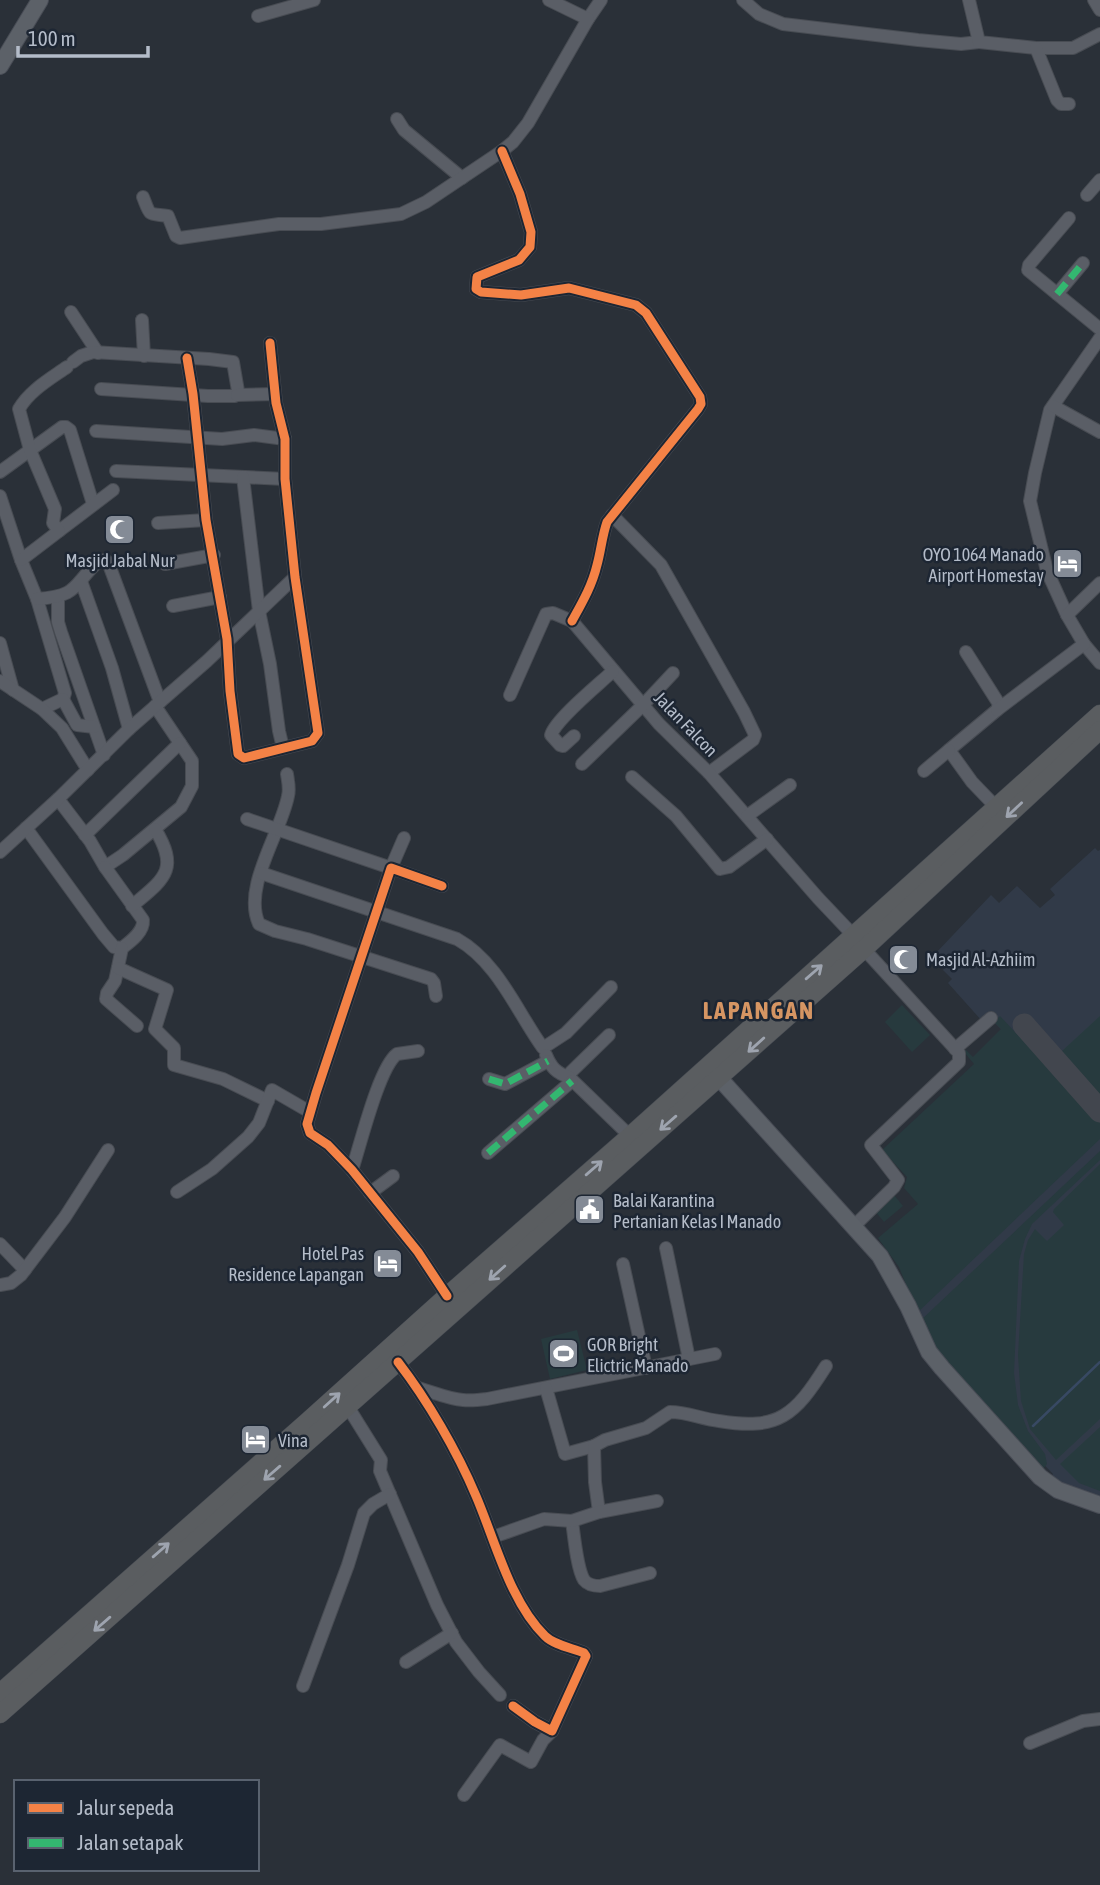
<svg xmlns="http://www.w3.org/2000/svg" width="1100" height="1885" font-family="'Asap Condensed',sans-serif">
  <style>
    .airport { fill: #313a48 }
    .green { fill: #273a3e }
    .lines { fill: none; stroke-linecap: round; stroke-linejoin: round }
    .stream { stroke: #384963; stroke-width: 2.5 }
    .taxiway { stroke: #42464e; stroke-width: 23 }
    .minor-casing { stroke: #484c53; stroke-width: 14 }
    .major-casing { stroke: #484c55; stroke-width: 18 }
    .highway-casing { stroke: #474c53; stroke-width: 19 }
    .minor { stroke: #5a5e66; stroke-width: 12 }
    .major { stroke: #5c6168; stroke-width: 16 }
    .highway { stroke: #5a5d60; stroke-width: 18 }
    .quiet { stroke: #33b770; stroke-width: 7; stroke-dasharray: 14 7; stroke-linecap: butt }
    .cycleway-casing { stroke: #1d2633; stroke-width: 13 }
    .cycleway { stroke: #f48246; stroke-width: 9 }
    .oneway { stroke: #9ea4af }
    .labels { text-anchor: middle; dominant-baseline: central; stroke-width: 5; stroke-linejoin: round; paint-order: stroke }
    .poi-label { font-size: 18px; fill: #b4bcc9; stroke: #1d2633; text-anchor: start }
    .street-label { font-size: 18px; fill: #b4bcc9; stroke: #1d2633 }
    .district-label { font-size: 24px; font-weight: bold; letter-spacing: 2px; fill: #d59563; stroke: #1d2633 }
  </style>
  <rect width="100%" height="100%" fill="#2a3038"/>
  <polygon class="airport" points="1095,848 1098,851 1100,850 1100,1500 1050,1478 1053,1474 930,1347 910,1294 1003,1031 994,1022 982,1021 948,983 952,979 943,970 945,967 934,955 991,895 999,903 1017,886 1040,908 1055,895 1050,889"/>
  <g class="green">
    <polygon points="902,1005 930,1035 912,1052 885,1022"/>
    <polygon points="1000,1016 1100,1123 1100,1139 917,1313 899,1267 878,1238 918,1204 904,1188 907,1177 882,1150 974,1064 964,1052 966,1050 973,1057 1001,1029 994,1022"/>
    <polygon points="1100,1016 1100,1096 1062,1055 1062,1051"/>
    <polygon points="1100,1151 1100,1160 1032,1224 1025,1239 1019,1261 1014,1373 1018,1405 1028,1431 1045,1454 1047,1464 1043,1469 930,1347 920,1321"/>
    <polygon points="1100,1164 1100,1419 1056,1460 1030,1429 1021,1401 1018,1355 1024,1254 1028,1240 1035,1229 1047,1241 1064,1225 1053,1212 1054,1209"/>
    <polygon points="894,1195 903,1206 884,1222 875,1211"/>
    <polygon points="577,1330 587,1370 550,1379 541,1339"/>
    <polygon points="1100,1427 1100,1491 1079,1483 1060,1464"/>
  </g>
  <g class="lines">
    <polyline class="stream" points="1033,1426 1100,1362"/>
    <polyline class="taxiway" points="1024,1025 1100,1111"/>
    <defs>
      <g id="minor">
        <polyline points="743,0 759,14 783,24 918,40 961,44 979,42"/>
        <polyline points="969,0 979,42 1036,48 1073,48 1100,34"/>
        <polyline points="1094,0 1100,10"/>
        <polyline points="258,16 314,0"/>
        <polyline points="588,19 601,0"/>
        <polyline points="1036,48 1057,100 1061,104 1069,104"/>
        <polyline points="397,119 404,130 462,178"/>
        <path d="M502 151 520 194 531 232 530 247 519 260 477 277 476 289 481 292 521 295 569 288 636 305 646 313 700 397 701 404 698 409 607 522C602 536 601 551 597 565 592 586 582 603 572 621"/>
        <polyline points="1087,195 1100,180"/>
        <path d="M143 197C151 217 147 213 168 216L176 236 180 238 279 224H321L401 214 426 202 502 151 513 142 528 123 588 19 549 0"/>
        <polyline points="1069,218 1029,265 1028,270 1100,329"/>
        <polyline points="1057,294 1083,263"/>
        <polyline points="71,312 98,353"/>
        <polyline points="142,320 144,356"/>
        <polyline points="1100,338 1050,410 1035,473 1030,501 1047,571 1067,615 1084,644 1100,663"/>
        <polyline points="187,358 193,394 206,520 227,639 230,691 238,754 244,758 312,741 318,733 295,577 285,479 285,439 276,403 270,343"/>
        <polyline points="73,362 81,356 93,352 209,359 233,362 238,391 235,396 208,396 101,389"/>
        <polyline points="237,395 275,394"/>
        <polyline points="1053,406 1100,432"/>
        <polyline points="96,431 222,439 254,435 285,439"/>
        <polyline points="116,471 285,479"/>
        <polyline points="0,472 62,427 66,427 70,430 93,504"/>
        <polyline points="243,477 259,611 270,664 279,731 283,748"/>
        <polyline points="0,496 21,560 37,599 65,693 63,699 42,709"/>
        <polyline points="612,515 661,565 744,712 755,735 753,740 709,773"/>
        <polyline points="158,523 206,520"/>
        <polyline points="59,531 113,490"/>
        <path d="M21 560 59 531 53 523 55 509 30 450 19 409C29 391 50 379 67 367"/>
        <polyline points="165,564 214,555"/>
        <polyline points="81,581 112,668 129,729"/>
        <polyline points="58,597 58,622 61,632 104,755"/>
        <path d="M37 599C80 596 72 585 99 561L104 560 108 562 160 702"/>
        <polyline points="173,606 220,597"/>
        <polyline points="1067,615 1100,583"/>
        <polyline points="0,643 13,690"/>
        <polyline points="966,652 999,704 997,710 949,750 972,782 996,807"/>
        <polyline points="0,681 42,709 62,728 88,770"/>
        <polyline points="510,695 546,614 553,613 572,621 659,724 709,773 818,898 854,936"/>
        <polyline points="63,699 77,725 94,727"/>
        <polyline points="997,710 1084,644"/>
        <path d="M574 736 563 746 560 745 551 735C556 719 598 685 613 671"/>
        <polyline points="582,764 643,705 673,673"/>
        <polyline points="924,771 949,750"/>
        <path d="M287 774C288 781 290 789 288 796 281 833 242 887 259 924L275 931 307 939 431 979 434 983 436 996"/>
        <polyline points="632,777 676,816 720,869 729,867 767,839"/>
        <polyline points="58,799 90,841 105,867 123,855 181,807 192,786 192,761 155,706"/>
        <polyline points="747,816 790,785"/>
        <polyline points="247,819 391,868 404,838"/>
        <path d="M26 828 103 934 114 947 122 948C130 942 144 932 143 920L105 867"/>
        <polyline points="85,835 180,743"/>
        <polyline points="0,852 58,799 129,729 207,661 295,577"/>
        <path d="M261 873 457 939C498 962 517 1012 543 1048L566 1033 611 987"/>
        <polyline points="442,886 391,868 316,1093 307,1124 310,1133 328,1145 352,1170 418,1252 447,1296"/>
        <path d="M132 906C164 879 180 870 155 829"/>
        <polyline points="122,948 115,981 107,993 106,999 137,1026"/>
        <polyline points="118,968 167,990 155,1029 174,1048 174,1065 223,1079 268,1101"/>
        <polyline points="609,1035 571,1072 569,1077 630,1136"/>
        <polyline points="955,1049 991,1018"/>
        <path d="M546 1055C551 1067 556 1073 569 1077"/>
        <polyline points="489,1079 505,1084 548,1061"/>
        <polyline points="488,1153 572,1081"/>
        <path d="M352 1170C360 1146 379 1067 397 1054L418 1051"/>
        <polyline points="177,1192 212,1169 248,1137 259,1123 272,1090 310,1112"/>
        <polyline points="370,1193 393,1176"/>
        <polyline points="854,1226 894,1187 898,1180 871,1145 959,1062 959,1053 864,949"/>
        <polyline points="0,1244 25,1270"/>
        <polyline points="666,1248 689,1359"/>
        <polyline points="623,1264 646,1368"/>
        <polyline points="0,1285 11,1283 21,1275 65,1217 108,1150"/>
        <path d="M398 1362C428 1401 457 1451 476 1496 495 1540 510 1602 545 1636 554 1645 572 1648 584 1653L586 1656 552 1731 535 1722 513 1706"/>
        <path d="M418 1388C433 1392 448 1399 463 1400 471 1401 479 1400 487 1399L715 1354"/>
        <polyline points="546,1388 565,1454 594,1446"/>
        <polyline points="348,1407 381,1460 380,1471 437,1605 456,1642 479,1672 500,1695"/>
        <path d="M599 1512 595 1482 594 1446 605 1440 646 1428 670 1412C687 1412 702 1419 719 1421 779 1431 795 1415 826 1366"/>
        <path d="M572 1521C574 1535 577 1569 584 1580 588 1585 593 1586 600 1586L650 1573"/>
        <polyline points="493,1537 544,1519 572,1521 599,1512 657,1501"/>
        <polyline points="406,1662 452,1633"/>
        <polyline points="303,1686 348,1565 364,1513 373,1504 390,1494"/>
        <polyline points="1030,1743 1083,1721 1100,1719"/>
        <polyline points="464,1795 500,1745 531,1762 543,1740 552,1731"/>
      </g>
      <g id="major">
        <polyline points="0,66 40,0"/>
        <polyline points="712,1070 880,1256 908,1306 929,1352 942,1368 1040,1477 1058,1490 1100,1505"/>
      </g>
      <g id="highway">
        <polyline points="0,1693 308,1421 447,1296 630,1136 1100,714"/>
        <polyline points="0,1714 864,949 1100,730"/>
      </g>
    </defs>
    <use href="#minor" class="minor-casing"/>
    <use href="#major" class="major-casing"/>
    <use href="#highway" class="highway-casing"/>
    <use href="#minor" class="minor"/>
    <use href="#major" class="major"/>
    <use href="#highway" class="highway"/>
    <g class="quiet">
      <polyline points="1057,294 1083,263"/>
      <polyline points="489,1079 505,1084 548,1061"/>
      <polyline points="488,1153 572,1081"/>
    </g>
    <defs>
      <g id="cycleway">
        <path d="M502 151 520 194 531 232 530 247 519 260 477 277 476 289 481 292 521 295 569 288 636 305 646 313 700 397 701 404 698 409 607 522C602 536 601 551 597 565 592 586 582 603 572 621"/>
        <polyline points="187,358 193,394 206,520 227,639 230,691 238,754 244,758 312,741 318,733 295,577 285,479 285,439 276,403 270,343"/>
        <polyline points="442,886 391,868 316,1093 307,1124 310,1133 328,1145 352,1170 418,1252 447,1296"/>
        <path d="M398 1362C428 1401 457 1451 476 1496 495 1540 510 1602 545 1636 554 1645 572 1648 584 1653L586 1656 552 1731 535 1722 513 1706"/>
      </g>
    </defs>
    <use href="#cycleway" class="cycleway-casing"/>
    <use href="#cycleway" class="cycleway"/>
  </g>
  <defs><path id="oneway-shaft" d="M-6 0H5M1.5-3L5.5 0L1.5 3" fill="none" stroke-width="1.6" stroke-linecap="round" stroke-linejoin="round" transform="scale(1.75)"/></defs>
  <g class="oneway">
    <use href="#oneway-shaft" transform="translate(1014 810) rotate(137)"/>
    <use href="#oneway-shaft" transform="translate(814 972) rotate(-41)"/>
    <use href="#oneway-shaft" transform="translate(756 1045) rotate(138)"/>
    <use href="#oneway-shaft" transform="translate(668 1123) rotate(139)"/>
    <use href="#oneway-shaft" transform="translate(594 1168) rotate(-41)"/>
    <use href="#oneway-shaft" transform="translate(497 1273) rotate(138)"/>
    <use href="#oneway-shaft" transform="translate(332 1400) rotate(-42)"/>
    <use href="#oneway-shaft" transform="translate(272 1473) rotate(139)"/>
    <use href="#oneway-shaft" transform="translate(161 1550) rotate(-41)"/>
    <use href="#oneway-shaft" transform="translate(102 1624) rotate(139)"/>
  </g>
  <defs>
    <symbol id="mosque-square" viewBox="-11 -11 22 22"><rect x="-9" y="-9" width="18" height="18" rx="4" fill="#848b96" stroke="#1d2633"/><path d="M3.5-4.9A6 6 0 1 0 3.5 4.9A5 5 0 1 1 3.5-4.9Z" fill="#fff"/></symbol>
    <symbol id="hotel-square" viewBox="-11 -11 22 22"><rect x="-9" y="-9" width="18" height="18" rx="4" fill="#848b96" stroke="#1d2633"/><path d="M-6-4.5h1.5V1H6V5H4.5V3h-9V5H-6ZM-4 0a1.8 1.8 0 1 1 3.6 0ZM.5 0V-2.5h3Q6-2.5 6 0Z" fill="#fff"/></symbol>
    <symbol id="civic-square" viewBox="-11 -11 22 22"><rect x="-9" y="-9" width="18" height="18" rx="4" fill="#848b96" stroke="#1d2633"/><path d="M-.6-6.5H3V-4.5H.6V-3L4-1V1h2V6H-6V1h2V-1L-.6-3ZM-1.2 2.5V6h2.4V2.5Z" fill="#fff"/></symbol>
    <symbol id="stadium-square" viewBox="-11 -11 22 22"><rect x="-9" y="-9" width="18" height="18" rx="4" fill="#848b96" stroke="#1d2633"/><path d="M0-5a6.5 5 0 1 0 0 10a6.5 5 0 1 0 0-10ZM-3.5-1.8h7v3.6h-7Z" fill="#fff"/></symbol>
  </defs>
  <g fill-rule="evenodd">
    <use href="#mosque-square" x="102" y="512" width="35" height="35"/>
    <use href="#hotel-square" x="1050" y="546" width="35" height="35"/>
    <use href="#mosque-square" x="886" y="942" width="35" height="35"/>
    <use href="#civic-square" x="572" y="1192" width="35" height="35"/>
    <use href="#hotel-square" x="370" y="1246" width="35" height="35"/>
    <use href="#stadium-square" x="546" y="1336" width="35" height="35"/>
    <use href="#hotel-square" x="238" y="1422" width="35" height="35"/>
  </g>
  <g class="labels">
    <g class="poi-label">
      <text x="1044" y="554" text-anchor="end">OYO 1064 Manado<tspan x="1044" dy="21">Airport Homestay</tspan></text>
      <text x="120" y="560" text-anchor="middle">Masjid Jabal Nur</text>
      <text x="926" y="959">Masjid Al-Azhiim</text>
      <text x="613" y="1200">Balai Karantina<tspan x="613" dy="21">Pertanian Kelas I Manado</tspan></text>
      <text x="364" y="1253" text-anchor="end">Hotel Pas<tspan x="364" dy="21">Residence Lapangan</tspan></text>
      <text x="587" y="1344">GOR Bright<tspan x="587" dy="21">Elictric Manado</tspan></text>
      <text x="278" y="1440">Vina</text>
    </g>
    <g class="street-label">
      <text transform="translate(686 724) rotate(46)">Jalan Falcon</text>
    </g>
    <g class="district-label">
      <text x="759" y="1010">LAPANGAN</text>
    </g>
  </g>
  <rect x="14" y="1780" width="245" height="91" fill="#1d2633" stroke="#59626f" stroke-width="2"/>
  <rect x="28" y="1803" width="35" height="10" fill="#f48246" stroke="#59626f" stroke-width="2"/>
  <text x="77" y="1815" font-size="21" fill="#b4bcc9">Jalur sepeda</text>
  <rect x="28" y="1838" width="35" height="10" fill="#33b770" stroke="#59626f" stroke-width="2"/>
  <text x="77" y="1850" font-size="21" fill="#b4bcc9">Jalan setapak</text>
  <path d="M18 46v10h130v-10" fill="none" stroke="#b4bcc9" stroke-width="3.5"/>
  <text x="28" y="46" font-size="21" fill="#b4bcc9" stroke="#1d2633" stroke-width="5" paint-order="stroke">100 m</text>
</svg>
